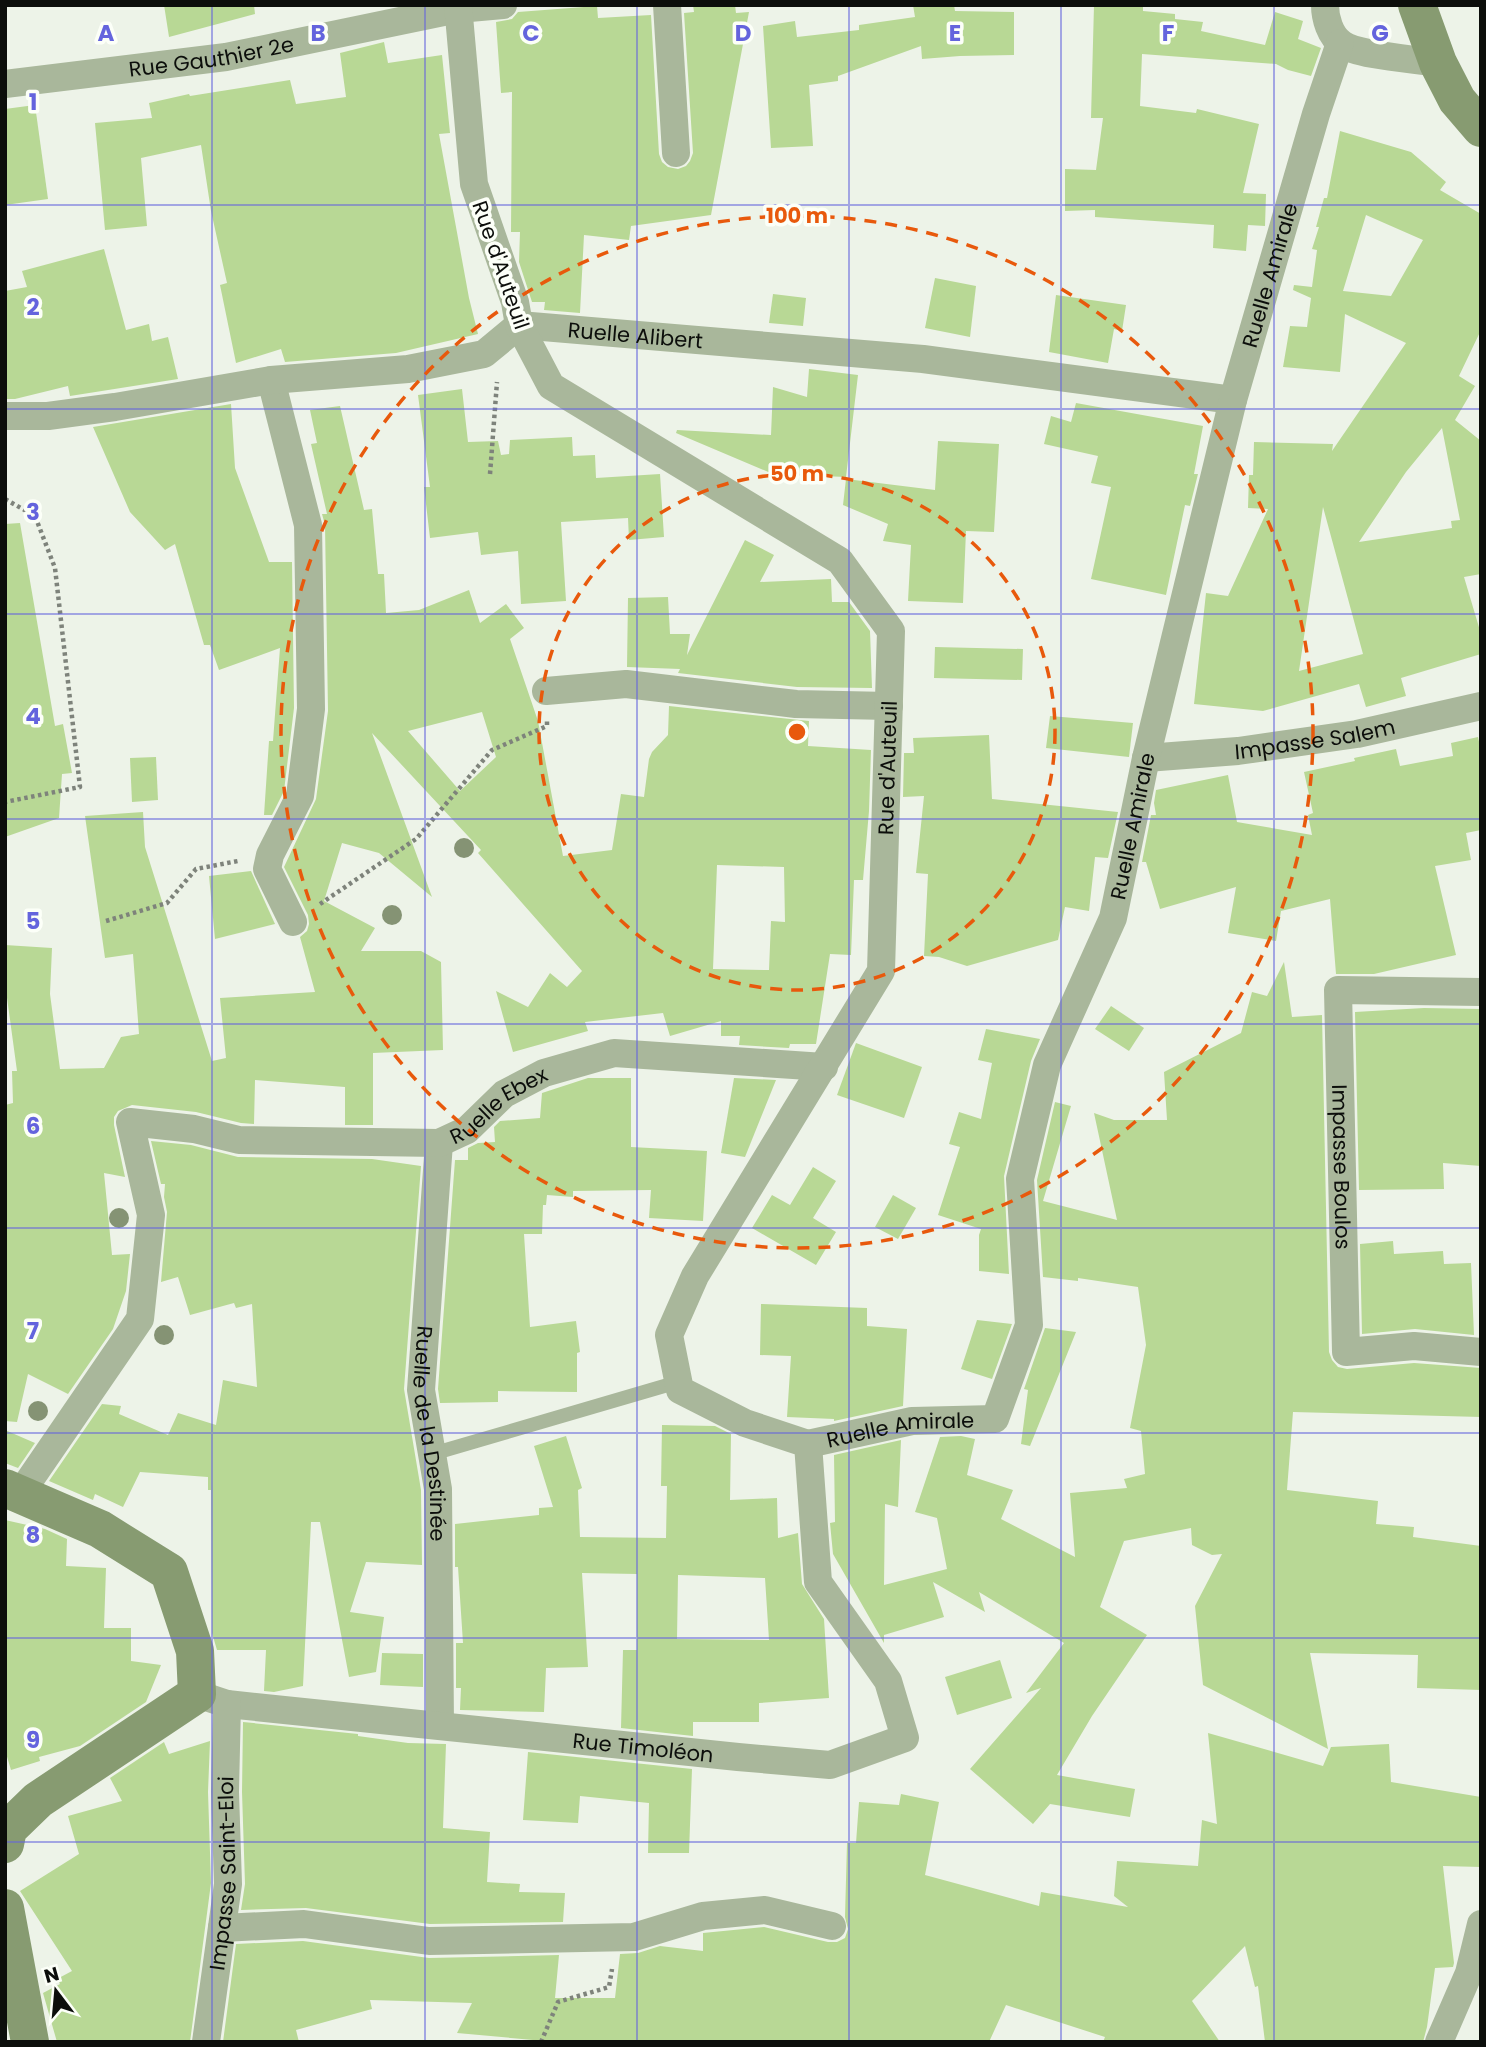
<svg xmlns="http://www.w3.org/2000/svg" width="1486" height="2047" font-family="Poppins,sans-serif">
  <style>
    .building { fill: #b8d895; fill-rule: evenodd }
    .lines { fill: none; stroke-linecap: round; stroke-linejoin: round }
    .path { stroke: #7e837b; stroke-width: 4.5; stroke-dasharray: 3.5 3.5; stroke-linecap: butt }
    .lane { stroke: #a9b79b; stroke-width: 14 }
    .street { stroke: #a9b79b; stroke-width: 28 }
    .secondary { stroke: #879b71; stroke-width: 38 }
    .tree { fill: #859374 }
    .grid { fill: none; stroke: #6464dd; stroke-width: 2; stroke-opacity: 0.55 }
    .ring { fill: none; stroke: #e8590c; stroke-width: 3.5; stroke-dasharray: 12 9 }
    .labels { text-anchor: middle; dominant-baseline: central; stroke-width: 7; stroke-linejoin: round; paint-order: stroke }
    .street-label { font-size: 21px; fill: #0c0e0b; stroke: #fcfff8 }
    .grid-label { font-size: 23px; text-anchor: middle; font-weight: bold; fill: #6464dd; stroke: #fcfff8; stroke-width: 7; stroke-linejoin: round; paint-order: stroke }
    .centre { fill: #e8590c; stroke: #fcfff8; stroke-width: 3.5 }
    .ring-label { font-size: 21px; text-anchor: middle; font-weight: bold; fill: #e8590c; stroke: #fcfff8; stroke-width: 7; stroke-linejoin: round; paint-order: stroke }
  </style>
  <rect width="100%" height="100%" fill="#edf3e8"/>
  <g class="building">
    <polygon points="164,5 254,5 255,14 169,37"/>
    <polygon points="693,5 735,5 736,13 749,12 711,215 631,226 629,240 584,235 580,313 544,310 545,302 532,302 519,262 520,232 511,232 512,92 501,93 496,22 512,19 518,12 597,6 598,18 651,15 659,154 662,162 668,167 678,169 686,166 690,161 693,153 684,13 694,12"/>
    <polygon points="913,5 954,5 955,11 1014,12 1014,55 960,56 922,59 921,46 838,76 838,81 809,85 813,146 771,148 763,26 795,21 797,37 859,30 859,25 915,17"/>
    <polygon points="1094,5 1143,5 1143,11 1175,14 1175,19 1203,22 1201,31 1265,45 1275,12 1303,21 1298,39 1321,48 1311,76 1288,70 1276,64 1142,54 1140,106 1196,113 1197,109 1259,124 1243,193 1266,194 1265,226 1248,225 1246,251 1213,248 1214,225 1095,217 1095,210 1065,211 1065,169 1096,170 1103,118 1091,118"/>
    <polygon points="384,42 388,63 442,55 450,133 439,134 469,298 478,334 396,353 285,362 281,349 236,363 220,285 227,283 211,211 201,145 141,158 147,226 105,230 95,123 152,118 149,103 189,94 190,96 290,80 296,104 346,97 340,53"/>
    <polygon points="35,105 48,199 5,205 5,109"/>
    <path d="M1340 131 1411 152 1446 182 1440 190 1481 214V330L1459 376 1475 386 1455 420 1481 441V574L1464 577 1481 634V654L1401 678 1406 696 1366 707 1359 684 1263 711 1194 704 1206 593 1228 596 1268 509 1248 508 1249 475H1253L1254 442 1333 444 1332 451 1406 343 1345 314 1340 372 1283 367 1290 326 1307 327 1311 298 1293 290 1294 285 1312 287 1317 250 1312 249 1319 227H1316L1324 198H1327ZM1366 215 1423 240 1391 296 1343 291ZM1442 428 1460 520 1451 521 1452 528 1359 542 1406 472ZM1323 507 1363 654 1299 671Z"/>
    <polygon points="104,249 126,330 149,324 152,341 168,337 178,379 70,396 68,386 15,399 5,399 5,291 27,287 22,271"/>
    <polygon points="935,278 976,286 970,337 925,328"/>
    <polygon points="773,294 806,298 803,326 769,323"/>
    <polygon points="1056,295 1126,305 1122,331 1114,329 1108,363 1049,352"/>
    <polygon points="809,369 858,375 846,477 773,474 676,433 677,430 771,435 773,387 807,397"/>
    <polygon points="462,389 468,442 498,441 501,455 509,454 510,440 572,437 573,456 595,455 596,478 660,474 664,537 629,540 628,518 561,522 566,601 521,604 518,551 481,555 478,532 430,538 424,487 430,487 418,395"/>
    <polygon points="1076,403 1203,426 1194,474 1198,474 1190,506 1185,505 1166,595 1091,579 1111,487 1091,483 1098,456 1044,444 1051,416 1071,422"/>
    <polygon points="231,404 235,468 269,562 292,562 294,708 284,791 272,815 264,815 269,741 273,741 280,648 219,670 210,645 204,645 175,544 165,550 130,512 93,427"/>
    <path d="M340 406 364 510 372 509 378 574H384L386 613 419 610 469 590 480 623 506 604 524 628 510 639 538 721 563 856 612 850 621 794 644 797 649 759 652 752 668 735 669 706 809 721 808 746 871 750 869 811 863 880H854L851 955 830 954 816 1044H790L789 1048 739 1045 740 1036H721V1021L670 1036 663 1013 585 1022 588 1031 513 1052 496 991 528 1007 550 973 567 987 582 971 478 853 481 850 372 733 432 897 379 853 342 843 324 901 375 928 361 951H421L441 962 443 1050 373 1053V1125H345V1087L255 1080 254 1124 241 1123 196 1112 132 1105 118 1111 114 1117V1125L125 1177 104 1173 112 1255 130 1254 126 1291 113 1329 68 1394 28 1374 17 1422 5 1421V1105L13 1103 12 1071H17L5 983V945L52 948 50 994 60 1069 104 1068 121 1037 139 1034 133 954 105 958 85 816 143 812 145 847 212 1061 226 1058 220 998 315 992 300 937 307 931 309 924 308 915 284 867 316 799 328 711 325 525 322 514H327L311 444 317 443 310 410ZM482 712 496 757 460 791 408 731ZM717 865 784 867 785 922 771 921 769 970 713 969Z"/>
    <polygon points="938,441 999,444 994,532 966,531 963,603 908,601 911,545 883,541 888,524 843,505 846,479 935,490"/>
    <polygon points="20,523 55,726 63,724 72,773 62,774 59,818 5,837 5,524"/>
    <polygon points="745,540 774,555 760,582 831,579 832,602 849,602 870,631 872,688 797,687 678,673 680,669 627,667 628,598 668,597 670,634 690,634 687,655"/>
    <polygon points="935,647 1023,649 1022,680 934,678"/>
    <polygon points="1050,716 1133,723 1129,757 1046,748"/>
    <polygon points="989,735 992,799 1118,812 1108,858 1095,857 1089,911 1065,907 1058,940 967,966 939,957 924,956 928,874 916,873 924,796 903,797 904,753 914,753 913,738"/>
    <polygon points="1478,737 1481,751 1481,830 1466,833 1471,860 1435,866 1456,955 1374,974 1336,974 1330,899 1281,911 1276,941 1228,933 1236,887 1160,909 1146,862 1142,862 1151,815 1156,815 1154,803 1156,790 1228,775 1237,822 1312,835 1308,815 1313,813 1304,772 1355,761 1354,758 1396,749 1400,766 1453,756 1451,743"/>
    <polygon points="156,757 158,800 132,802 130,758"/>
    <polygon points="251,871 275,924 215,939 209,876"/>
    <polygon points="1284,962 1292,1017 1322,1015 1329,1352 1332,1360 1338,1367 1347,1369 1414,1363 1481,1368 1481,1417 1293,1412 1287,1490 1378,1501 1376,1524 1414,1527 1413,1537 1481,1546 1481,1690 1417,1688 1418,1655 1310,1653 1328,1749 1203,1685 1195,1606 1222,1554 1212,1555 1192,1545 1191,1528 1124,1541 1100,1607 1147,1635 1092,1716 1057,1775 1135,1789 1130,1817 1050,1804 1033,1824 970,1769 1041,1688 1026,1693 1064,1643 979,1592 985,1612 933,1582 944,1617 884,1635 884,1643 833,1554 830,1523 835,1522 834,1455 901,1440 898,1507 885,1504 884,1585 947,1569 937,1518 915,1512 940,1437 961,1436 975,1439 967,1475 1013,1490 1001,1519 1075,1557 1070,1493 1127,1488 1124,1479 1145,1474 1141,1431 1130,1428 1146,1345 1138,1287 1078,1278 1078,1281 1043,1277 1037,1180 1055,1102 1071,1106 1043,1201 1117,1220 1094,1113 1114,1120 1167,1120 1164,1072 1241,1033 1252,992 1267,996"/>
    <polygon points="1111,1006 1144,1028 1129,1051 1095,1029"/>
    <polygon points="1424,1008 1481,1009 1481,1166 1443,1163 1444,1189 1359,1190 1355,1012"/>
    <polygon points="986,1029 1040,1039 1031,1061 1004,1176 1009,1274 979,1271 979,1235 981,1229 938,1215 960,1147 949,1144 959,1112 981,1119 992,1063 978,1060"/>
    <polygon points="856,1043 922,1067 904,1118 837,1095"/>
    <polygon points="588,1078 631,1078 631,1147 707,1151 703,1221 649,1218 651,1190 573,1191 573,1197 547,1195 546,1205 543,1205 542,1234 524,1234 530,1327 576,1321 580,1352 577,1353 577,1392 498,1391 498,1402 440,1403 438,1389 455,1160 468,1160 468,1148 478,1143 495,1142 494,1127 500,1121 540,1118 542,1093"/>
    <polygon points="734,1078 776,1080 745,1157 721,1153"/>
    <polygon points="151,1141 191,1145 238,1157 372,1159 421,1166 404,1389 421,1490 422,1565 366,1562 350,1612 384,1617 376,1672 349,1677 320,1522 311,1522 303,1686 274,1692 264,1691 266,1650 217,1650 212,1633 211,1490 208,1490 208,1477 140,1472 123,1507 95,1494 93,1500 49,1481 102,1404 121,1406 119,1414 168,1435 178,1413 216,1425 223,1380 257,1387 252,1304 236,1308 234,1303 190,1315 178,1277 161,1282 167,1212 164,1197 165,1184 161,1184"/>
    <polygon points="813,1167 836,1181 813,1218 836,1232 816,1265 752,1228 772,1195 790,1205"/>
    <polygon points="893,1195 916,1208 898,1239 875,1227"/>
    <polygon points="1393,1241 1394,1254 1443,1251 1444,1264 1471,1263 1474,1335 1415,1329 1362,1334 1360,1244"/>
    <polygon points="761,1304 867,1308 867,1326 907,1329 903,1406 834,1421 834,1419 787,1417 791,1356 760,1355"/>
    <polygon points="977,1320 1012,1324 992,1379 961,1369"/>
    <polygon points="1045,1328 1076,1332 1030,1446 1021,1444 1028,1390 1024,1389"/>
    <path d="M662 1425 715 1426 731 1434 730 1500 777 1498 778 1538 798 1533 802 1584 824 1619 829 1698 759 1703V1722H693V1736L621 1728 623 1650H637V1574L582 1573 588 1667 546 1668 544 1712 460 1710 461 1688H456V1643H463L458 1567H455V1524L539 1515V1508L553 1507 534 1446 566 1436 582 1488 578 1490 580 1537 666 1538 667 1486H661ZM678 1575 765 1578 769 1640 677 1639Z"/>
    <polygon points="5,1430 35,1443 18,1468 5,1463"/>
    <polygon points="5,1520 45,1529 67,1539 66,1566 106,1568 104,1628 131,1628 131,1661 161,1665 146,1702 80,1746 39,1757 40,1761 11,1770 5,1750"/>
    <polygon points="382,1653 423,1654 423,1687 380,1685"/>
    <polygon points="1000,1660 1012,1698 957,1715 945,1677"/>
    <polygon points="243,1722 358,1734 358,1736 408,1743 446,1744 443,1828 490,1832 487,1882 520,1884 519,1892 565,1893 563,1922 430,1924 306,1908 241,1910 245,1884 242,1792"/>
    <polygon points="1208,1733 1323,1766 1331,1747 1389,1744 1391,1782 1481,1797 1481,1867 1443,1866 1454,1963 1453,1967 1435,1968 1427,2027 1423,2042 1265,2042 1258,1986 1255,1987 1245,1946 1192,2001 1220,2042 1103,2042 1105,2037 1006,2005 989,2042 555,2042 457,2033 472,2003 370,2000 372,2009 296,2030 299,2042 223,2042 236,1944 303,1941 429,1958 559,1955 555,1998 615,1998 620,1954 638,1953 660,1946 703,1951 703,1933 764,1927 828,1942 837,1942 845,1938 848,1929 845,1917 847,1843 856,1843 859,1802 899,1805 901,1794 939,1802 925,1875 1039,1906 1041,1892 1128,1907 1114,1896 1117,1861 1198,1866 1202,1820 1217,1824"/>
    <polygon points="210,1741 208,1792 211,1883 190,2042 57,2042 43,1993 60,1984 57,1979 72,1971 20,1891 79,1854 68,1816 122,1801 110,1778 164,1742 169,1754"/>
    <polygon points="528,1752 692,1769 689,1853 648,1853 649,1803 580,1796 578,1823 523,1820"/>
  </g>
  <g class="lines">
    <g class="path">
      <polyline points="490,474 497,382"/>
      <polyline points="5,499 35,516 55,568 80,787 5,802"/>
      <polyline points="320,904 416,839 492,750 547,726 547,720"/>
      <polyline points="106,921 167,903 196,869 238,861"/>
      <polyline points="541,2042 558,2002 609,1987 612,1969"/>
    </g>
    <polyline class="lane" points="432,1454 678,1382"/>
    <g class="street">
      <polyline points="667,5 676,153"/>
      <path d="M1325 5C1325 18 1330 36 1342 44 1359 56 1415 59 1438 63"/>
      <path id="s1" d="M5 84 226 57 458 9 503 5"/>
      <polyline points="271,380 308,525 311,709 300,796 270,855 267,869 293,922"/>
      <path id="s2" d="M5 416H48L115 407 271 380 408 369 484 354 519 325 923 359 1233 400"/>
      <polyline points="546,691 626,684 796,704 889,706"/>
      <path id="s3" d="M1146 758 1238 751 1357 734 1481 706"/>
      <path id="s4" d="M1481 992 1338 990 1346 1352 1414 1346 1481 1352"/>
      <path id="s5" d="M439 1143 421 1390 438 1489 440 1725"/>
      <path id="s6" d="M808 1444 912 1421 995 1419 1029 1325 1020 1179 1047 1065 1113 918 1146 758 1233 400 1316 114 1340 43"/>
      <path id="s7" d="M20 1494 140 1319 151 1215 130 1122 194 1129 239 1140 439 1143 467 1130 504 1094 544 1073 614 1053 824 1067"/>
      <path id="s8" d="M197 1694 227 1704 738 1757 830 1765 905 1738 888 1681 818 1582 808 1444 745 1423 680 1390 669 1335 695 1276 881 971 891 631 840 561 551 386 519 325 515 302 474 184 458 5"/>
      <polyline points="222,1928 304,1924 429,1941 634,1937 703,1916 765,1910 832,1926"/>
      <path id="s9" d="M206 2042 228 1884 225 1792 227 1704"/>
      <polyline points="1439,2042 1469,1973 1481,1924"/>
    </g>
    <g class="secondary">
      <polyline points="1417,5 1438,63 1457,100 1481,128"/>
      <polyline points="5,1488 100,1529 169,1572 195,1651 197,1694 38,1800 8,1829 5,1844"/>
      <polyline points="5,1908 30,2042"/>
    </g>
  </g>
  <g class="tree">
    <circle cx="464" cy="848" r="10"/>
    <circle cx="392" cy="915" r="10"/>
    <circle cx="119" cy="1218" r="10"/>
    <circle cx="164" cy="1335" r="10"/>
    <circle cx="38" cy="1411" r="10"/>
  </g>
  <path class="grid" d="M212 5V2042M425 5V2042M637 5V2042M849 5V2042M1061 5V2042M1274 5V2042M5 205H1481M5 409H1481M5 614H1481M5 819H1481M5 1024H1481M5 1228H1481M5 1433H1481M5 1638H1481M5 1842H1481"/>
  <g class="ring">
    <circle cx="797" cy="732" r="258"/>
    <circle cx="797" cy="732" r="516"/>
  </g>
  <g class="labels">
    <g class="street-label">
      <text stroke="none"><textPath href="#s1" startOffset="208">Rue Gauthier 2e</textPath></text>
      <text transform="translate(501 265) rotate(71)">Rue d'Auteuil</text>
      <text stroke="none"><textPath href="#s6" startOffset="1376">Ruelle Amirale</textPath></text>
      <text stroke="none"><textPath href="#s2" startOffset="646">Ruelle Alibert</textPath></text>
      <text stroke="none"><textPath href="#s3" startOffset="170">Impasse Salem</textPath></text>
      <text stroke="none"><textPath href="#s8" startOffset="1857">Rue d'Auteuil</textPath></text>
      <text stroke="none"><textPath href="#s6" startOffset="808">Ruelle Amirale</textPath></text>
      <text stroke="none"><textPath href="#s7" startOffset="794">Ruelle Ebex</textPath></text>
      <text stroke="none"><textPath href="#s4" startOffset="320">Impasse Boulos</textPath></text>
      <text stroke="none"><textPath href="#s6" startOffset="94">Ruelle Amirale</textPath></text>
      <text stroke="none"><textPath href="#s5" startOffset="292">Ruelle de la Destinée</textPath></text>
      <text stroke="none"><textPath href="#s8" startOffset="450">Rue Timoléon</textPath></text>
      <text stroke="none"><textPath href="#s9" startOffset="170">Impasse Saint-Eloi</textPath></text>
    </g>
  </g>
  <g class="grid-label">
    <text x="106" y="41">A</text>
    <text x="318" y="41">B</text>
    <text x="531" y="41">C</text>
    <text x="743" y="41">D</text>
    <text x="955" y="41">E</text>
    <text x="1168" y="41">F</text>
    <text x="1380" y="41">G</text>
    <text x="33" y="110">1</text>
    <text x="33" y="315">2</text>
    <text x="33" y="520">3</text>
    <text x="33" y="724">4</text>
    <text x="33" y="929">5</text>
    <text x="33" y="1134">6</text>
    <text x="33" y="1339">7</text>
    <text x="33" y="1543">8</text>
    <text x="33" y="1748">9</text>
  </g>
  <circle cx="797" cy="732" r="10" class="centre"/>
  <g class="ring-label">
    <text x="797" y="223">100 m</text>
    <text x="797" y="481">50 m</text>
  </g>
  <rect width="1486" height="2047" fill="none" stroke="#0c0e0b" stroke-width="14"/>
  <g transform="translate(56 1991) rotate(344)" stroke="#fcfff8" stroke-width="5" paint-order="stroke">
  <path d="M0-5L12 26L0 18L-12 26Z" fill="#0c0e0b"/>
  <text y="-10" font-size="19" font-weight="bold" text-anchor="middle" fill="#0c0e0b">N</text>
  </g>
</svg>
